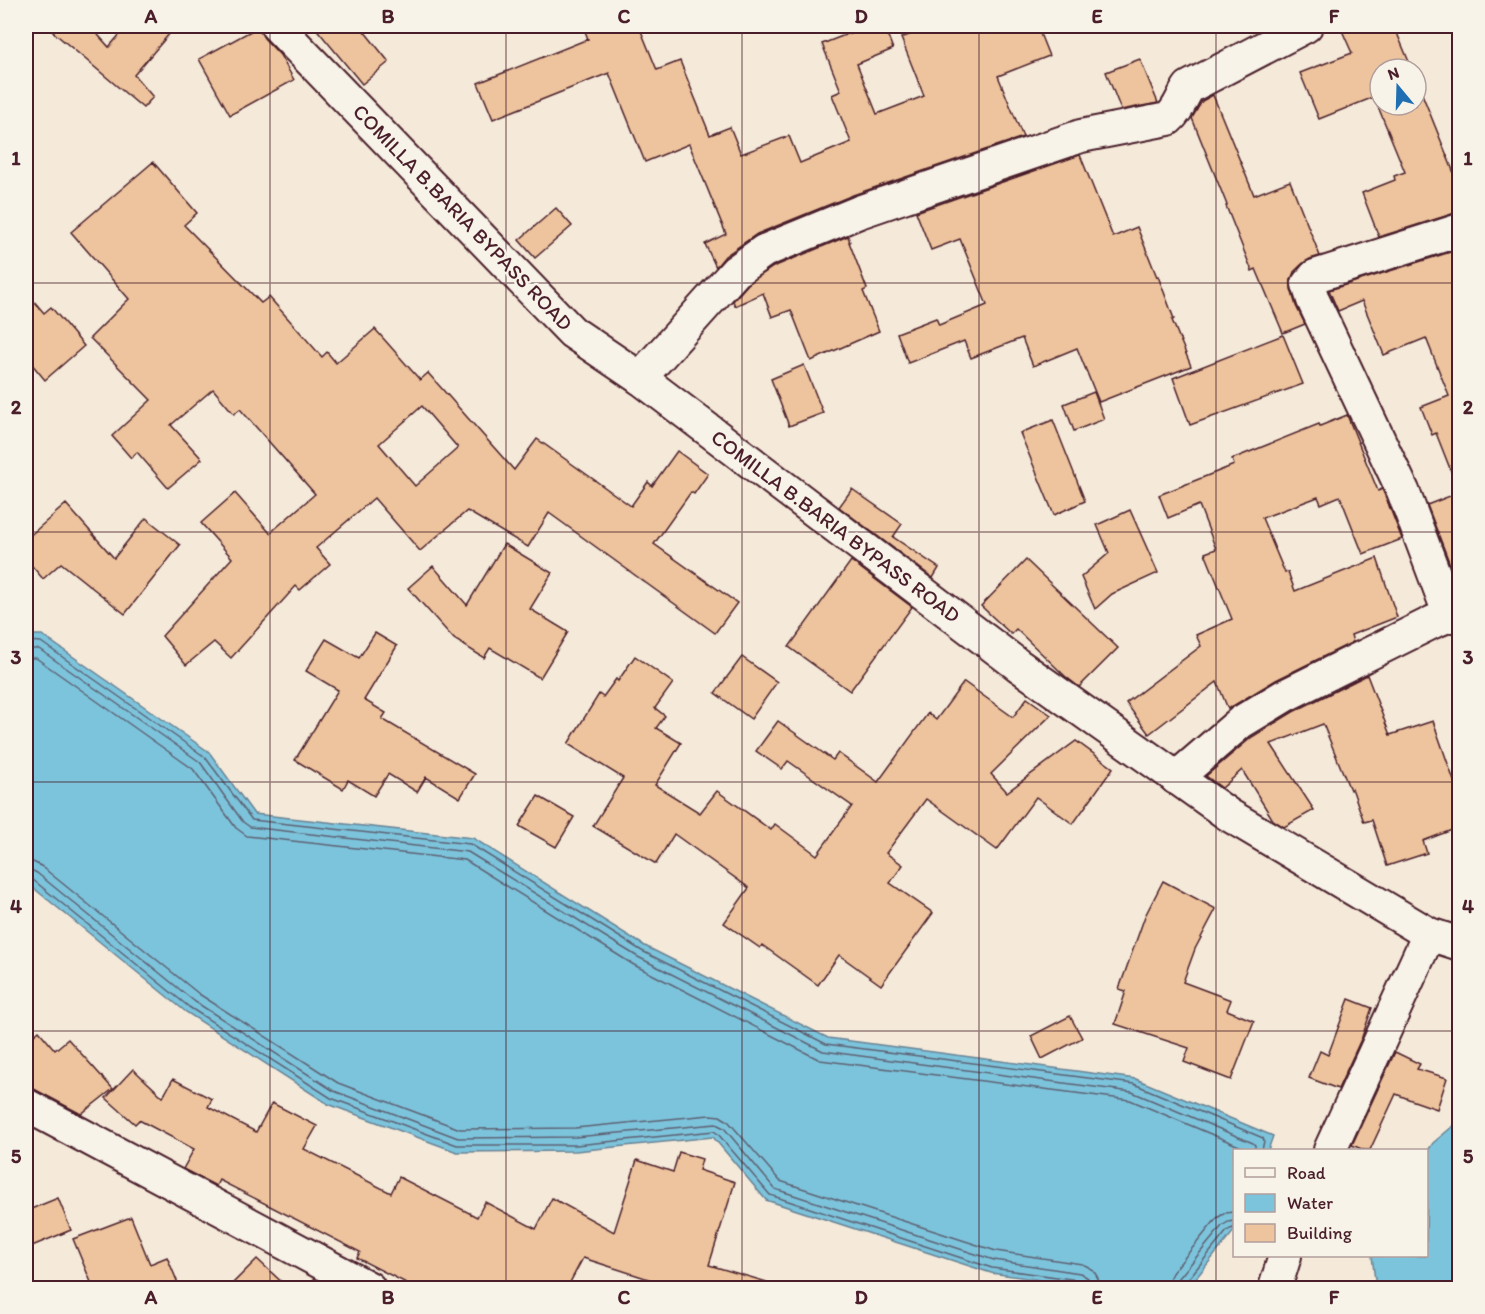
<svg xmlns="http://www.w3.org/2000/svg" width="1485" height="1314" font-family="Itim,sans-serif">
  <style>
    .water { fill: #7cc4dc; stroke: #688295; stroke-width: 1.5 }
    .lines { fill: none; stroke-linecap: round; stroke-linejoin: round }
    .shore { stroke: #5e6172; stroke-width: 1.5 }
    .building { fill: #edc49d; stroke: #4a1f2b; stroke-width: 1.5; fill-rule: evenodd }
    .street-casing { stroke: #4a1f2b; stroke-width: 36 }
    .street { stroke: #f7f3e8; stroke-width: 32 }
    .grid { fill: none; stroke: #4a1f2b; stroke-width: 1.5; stroke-opacity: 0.55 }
    .labels { text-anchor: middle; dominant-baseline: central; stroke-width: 5; stroke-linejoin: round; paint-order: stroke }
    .street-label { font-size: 21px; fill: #4a1f2b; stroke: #f7f3e8 }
    .neatline { fill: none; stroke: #4a1f2b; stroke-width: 2 }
    .grid-label { font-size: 20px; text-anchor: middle; font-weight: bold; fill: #4a1f2b }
  </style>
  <rect width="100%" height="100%" fill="#f5ead9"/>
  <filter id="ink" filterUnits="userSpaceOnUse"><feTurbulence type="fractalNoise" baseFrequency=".0167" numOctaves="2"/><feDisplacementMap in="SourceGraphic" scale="12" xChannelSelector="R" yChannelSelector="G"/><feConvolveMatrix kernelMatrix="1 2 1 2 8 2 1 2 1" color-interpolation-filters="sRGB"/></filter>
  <g filter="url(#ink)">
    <g class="water">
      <polygon points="26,635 42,635 209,752 254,814 473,838 645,946 828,1038 1136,1079 1273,1136 1268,1150 1234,1150 1234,1231 1188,1288 1097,1288 991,1273 766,1200 713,1137 576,1151 457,1152 328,1104 186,1012 26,882"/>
      <polygon points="1459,1121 1459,1288 1376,1288 1372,1256 1426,1256 1427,1152 1433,1143"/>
    </g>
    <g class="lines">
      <g class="shore">
        <polyline points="26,641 41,642 205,757 252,820 470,844 642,951 826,1044 1134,1084 1263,1138 1264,1141 1262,1150"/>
        <polyline points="26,649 39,649 200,762 243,822 250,827 468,852 638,957 823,1051 1132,1092 1253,1143 1255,1145 1255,1150"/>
        <polyline points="26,658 36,658 193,769 236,828 247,836 465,860 634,965 820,1060 1130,1100 1244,1148 1246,1150"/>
        <path d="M26 861 33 862 41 866 199 994 338 1083 460 1129 575 1128 710 1115 720 1116 728 1121 780 1181 996 1251 1082 1264C1094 1268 1099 1276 1100 1288"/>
        <polyline points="26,870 31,870 37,873 194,1001 334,1091 458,1138 575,1137 716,1124 724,1128 775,1189 994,1260 1080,1273 1088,1278 1091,1288"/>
        <polyline points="26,878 32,879 189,1007 331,1098 457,1145 576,1145 714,1131 718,1134 770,1195 992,1268 1078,1280 1082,1283 1083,1288"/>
        <polyline points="1167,1288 1168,1281 1172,1273 1217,1218 1225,1213 1234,1212"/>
        <polyline points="1176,1288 1179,1278 1222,1226 1228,1222 1234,1221"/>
        <polyline points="1184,1288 1185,1283 1227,1231 1230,1229 1234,1228"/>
      </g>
    </g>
    <g class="building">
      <polygon points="46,26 90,26 109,47 127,26 176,26 134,75 153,97 143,108"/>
      <polygon points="260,26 260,31 264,38 280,55 294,80 230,115 199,59"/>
      <polygon points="314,26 360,26 389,62 362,84"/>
      <polygon points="583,26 639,26 657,70 680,61 710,135 730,127 741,154 789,136 800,163 851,142 832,95 841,91 822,44 868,26 884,26 893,49 857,64 877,114 924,96 901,38 933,26 1037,26 1049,56 998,76 1023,137 853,195 757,234 725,256 716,267 705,244 726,234 689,144 645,162 609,73 493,119 478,83 588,39"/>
      <polygon points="1340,26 1394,26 1412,69 1380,69 1380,105 1416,105 1416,79 1460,188 1460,213 1455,213 1379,237 1362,193 1395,180 1394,176 1405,172 1374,97 1319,119 1300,73 1352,53"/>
      <polygon points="1140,59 1158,103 1121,110 1106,72"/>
      <polygon points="1213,95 1254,195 1290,181 1320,256 1310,259 1302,264 1294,272 1291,280 1291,289 1296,306 1305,324 1283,333 1256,269 1252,271 1226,206 1227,205 1192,118 1202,101"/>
      <polygon points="1080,155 1113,237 1137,227 1157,277 1158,276 1174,319 1172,320 1191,366 1099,402 1077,348 1033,366 1022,338 971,358 964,341 908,363 897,333 936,318 939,325 987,305 960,239 931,250 916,212"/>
      <path d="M153 162 197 213 184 225 261 303 269 297 322 357 327 352 336 363 375 329 420 380 428 373 514 470 537 439 631 506 648 482 652 486 677 451 708 474 694 494 691 492 654 544 737 603 715 633 549 513 528 547 467 511 420 551 374 498 316 548 330 564 300 590 296 586 231 658 214 642 186 665 162 636 232 558 201 523 235 493 270 533 315 494 240 409 234 414 213 389 171 425 202 459 168 488 137 452 131 458 112 436 151 400 90 338 129 299 71 232ZM422 406 458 448 415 486 379 444Z"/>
      <polygon points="556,208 572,226 535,258 519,240"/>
      <polygon points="848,236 850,242 849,242 867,289 863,291 879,331 811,361 791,310 772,317 763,293 735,306 733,301 748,284 773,267"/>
      <polygon points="1460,249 1460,489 1458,489 1436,433 1432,435 1421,407 1449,396 1426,338 1384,355 1362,301 1338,311 1329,290"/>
      <polygon points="26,292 44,313 51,307 84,346 45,380 26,357"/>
      <polygon points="1283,335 1303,384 1190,425 1173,378"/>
      <polygon points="804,365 823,413 789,426 771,379"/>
      <polygon points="1094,392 1104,419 1074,431 1064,404"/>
      <polygon points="1347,415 1378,491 1382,489 1386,498 1402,539 1363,554 1340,496 1321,504 1318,497 1262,518 1285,573 1288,572 1295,591 1377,558 1397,617 1351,635 1353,642 1276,680 1228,709 1217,682 1149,734 1126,703 1201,646 1196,635 1232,619 1205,553 1216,549 1199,505 1168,518 1159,495 1234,465 1232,459 1319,424 1320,426"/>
      <polygon points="1053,420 1085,501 1054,515 1020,433"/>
      <polygon points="852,489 902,524 893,537 939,568 933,578 839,507"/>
      <polygon points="1460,492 1460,590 1427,505"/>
      <polygon points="66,504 114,558 146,518 180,545 125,614 61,563 43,579 26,559 26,539"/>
      <polygon points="1130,510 1158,573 1112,594 1095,609 1081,577 1109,553 1097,525"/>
      <polygon points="504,544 552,573 530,609 568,632 540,678 490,648 484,658 454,639 408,588 433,566 467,605"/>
      <polygon points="1026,560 1118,648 1079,687 1065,676 1016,629 1011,634 981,606"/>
      <polygon points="851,561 912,607 850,691 789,647"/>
      <polygon points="375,633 397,646 364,700 386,713 382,719 475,774 460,798 426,777 417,792 388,774 374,796 348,780 343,789 295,760 338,690 306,671 326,639 359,658"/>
      <polygon points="635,656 673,683 655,708 665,716 656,728 681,743 655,785 700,813 717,791 771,830 775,824 817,855 852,806 788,761 782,769 756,751 778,721 833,760 838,753 878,782 928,713 936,720 964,682 1013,717 1027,698 1051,715 991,774 1007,792 1076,741 1113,768 1073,824 1036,797 997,850 926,799 886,853 903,865 890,883 933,913 881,985 839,955 818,985 762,945 760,948 724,923 749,888 674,834 656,864 593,826 623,778 568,744 599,694 603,697 616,679 618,681"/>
      <polygon points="742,657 777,682 751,719 715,693"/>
      <polygon points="1367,675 1390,735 1433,721 1454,781 1460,779 1460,827 1423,841 1427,853 1387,866 1372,820 1364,822 1352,788 1350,790 1323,724 1271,744 1314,810 1284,827 1273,820 1242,770 1222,788 1206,776 1252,737 1293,712"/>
      <polygon points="538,796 574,817 556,847 519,826"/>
      <polygon points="1163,881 1216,909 1195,949 1183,982 1231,1000 1227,1010 1254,1021 1231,1080 1184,1062 1189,1048 1115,1024 1126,991 1119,989 1145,916"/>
      <polygon points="1349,999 1372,1008 1362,1037 1338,1089 1309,1078 1320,1051 1328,1055"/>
      <polygon points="1070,1016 1082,1038 1042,1059 1031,1036"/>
      <polygon points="39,1031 55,1050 68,1039 113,1089 81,1114 34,1089 26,1087 26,1042"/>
      <polygon points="1395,1052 1420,1064 1417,1069 1447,1078 1437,1109 1411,1100 1396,1094 1370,1150 1364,1150 1352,1145"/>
      <polygon points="133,1069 163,1097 173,1079 212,1099 208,1107 256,1132 272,1103 317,1126 304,1149 391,1193 399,1177 477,1217 485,1202 536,1229 552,1198 614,1232 637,1160 673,1172 679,1152 702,1159 699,1170 735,1182 709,1265 767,1282 766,1288 656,1288 658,1282 583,1258 567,1288 416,1288 357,1258 360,1252 219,1180 216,1186 183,1169 194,1149 139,1120 135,1124 106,1098"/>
      <polygon points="58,1198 71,1230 32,1246 26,1229 26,1211"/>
      <polygon points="131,1217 150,1264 167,1257 180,1288 92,1288 93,1287 73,1239"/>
      <polygon points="257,1259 288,1288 228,1288"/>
    </g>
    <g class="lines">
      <defs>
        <g id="street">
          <polyline points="277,26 572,332 640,378 1018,665 1229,815 1429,934 1460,944"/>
          <path d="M640 378 736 271 764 251 859 212 1081 136 1168 119C1179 110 1181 98 1189 87L1306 26"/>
          <polyline points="1450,616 1403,491 1313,300 1308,284 1315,276 1460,230"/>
          <polyline points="1176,778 1241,722 1284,696 1433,622 1460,611"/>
          <polyline points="26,1105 369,1288"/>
          <polyline points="1330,1150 1429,934"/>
          <polyline points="1275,1288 1285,1256"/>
        </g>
      </defs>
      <use href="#street" class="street-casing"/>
      <use href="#street" class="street"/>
    </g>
  </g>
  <path class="grid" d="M270 26V1288M506 26V1288M742 26V1288M979 26V1288M1216 26V1288M26 283H1460M26 532H1460M26 782H1460M26 1031H1460"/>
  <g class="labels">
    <g class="street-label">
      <text transform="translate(463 217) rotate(46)">COMILLA B.BARIA BYPASS ROAD</text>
      <text transform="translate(836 526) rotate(37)">COMILLA B.BARIA BYPASS ROAD</text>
    </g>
  </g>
  <rect width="1485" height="1314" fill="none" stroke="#f7f3e8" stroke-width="66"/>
  <rect x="1233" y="1149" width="195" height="108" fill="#f7f3e8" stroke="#b29e9c" stroke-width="1.5"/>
  <rect x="1245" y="1168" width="30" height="9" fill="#f7f3e8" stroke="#b29e9c" stroke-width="1.5"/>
  <text x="1287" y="1179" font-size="18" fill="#4a1f2b">Road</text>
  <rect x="1245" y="1194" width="30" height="18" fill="#7cc4dc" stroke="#b29e9c" stroke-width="1.5"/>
  <text x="1287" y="1209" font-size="18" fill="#4a1f2b">Water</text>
  <rect x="1245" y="1224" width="30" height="18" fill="#edc49d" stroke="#b29e9c" stroke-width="1.5"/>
  <text x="1287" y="1239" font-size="18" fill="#4a1f2b">Building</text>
  <g transform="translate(1398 87) rotate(341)"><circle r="28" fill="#f7f3e8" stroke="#b29e9c" stroke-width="1.5"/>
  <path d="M0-4.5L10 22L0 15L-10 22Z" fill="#1f6fb2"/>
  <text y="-9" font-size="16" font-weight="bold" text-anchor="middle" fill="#4a1f2b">N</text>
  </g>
  <rect x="33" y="33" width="1419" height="1248" class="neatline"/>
  <g class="grid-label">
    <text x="151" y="23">A</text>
    <text x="388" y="23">B</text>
    <text x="624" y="23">C</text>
    <text x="861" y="23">D</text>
    <text x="1097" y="23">E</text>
    <text x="1334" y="23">F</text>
    <text x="16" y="165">1</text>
    <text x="1468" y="165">1</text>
    <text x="16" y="414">2</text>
    <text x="1468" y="414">2</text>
    <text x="16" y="664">3</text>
    <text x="1468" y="664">3</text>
    <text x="16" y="913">4</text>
    <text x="1468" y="913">4</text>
    <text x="16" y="1163">5</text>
    <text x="1468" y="1163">5</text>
    <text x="151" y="1304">A</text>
    <text x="388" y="1304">B</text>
    <text x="624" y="1304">C</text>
    <text x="861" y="1304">D</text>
    <text x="1097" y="1304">E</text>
    <text x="1334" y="1304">F</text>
  </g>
</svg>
